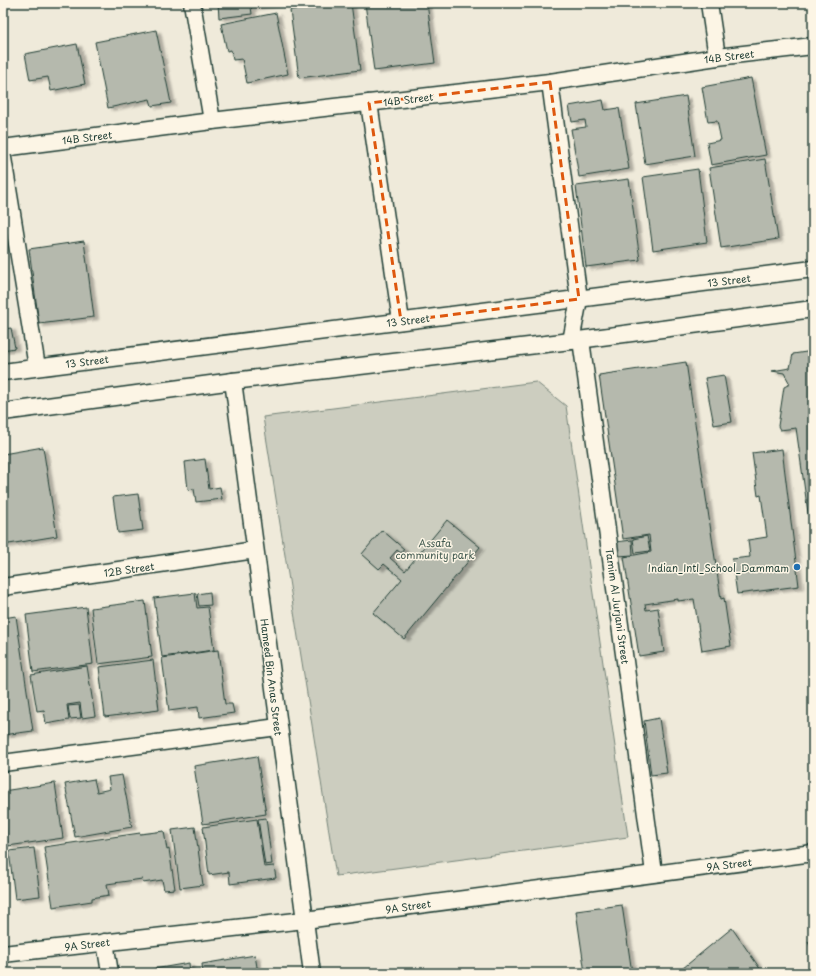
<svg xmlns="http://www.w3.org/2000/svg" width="816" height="976" font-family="'Playpen Sans',sans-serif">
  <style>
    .green { fill: #cccdbf; stroke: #76857a }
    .building { fill: #b5b9ad; stroke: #1f3d34; filter: url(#shadow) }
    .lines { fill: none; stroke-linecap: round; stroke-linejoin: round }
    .minor-casing { stroke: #1f3d34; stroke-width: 19 }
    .minor { stroke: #fcf5e5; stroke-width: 16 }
    .marked { fill: none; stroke: #de580e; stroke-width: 3; stroke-dasharray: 8 5; stroke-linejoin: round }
    .poi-dot { fill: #1f6fb2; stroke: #fcf5e5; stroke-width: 1.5 }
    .labels { text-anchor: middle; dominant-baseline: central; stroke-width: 3; stroke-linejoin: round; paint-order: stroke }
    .street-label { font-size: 10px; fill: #1f3d34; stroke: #fcf5e5 }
    .park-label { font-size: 10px; fill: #425a50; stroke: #fcf5e5 }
    .poi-label { font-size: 10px; fill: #1f3d34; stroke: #fcf5e5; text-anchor: end }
  </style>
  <defs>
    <filter id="shadow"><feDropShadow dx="4.5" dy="2.5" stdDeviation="1" flood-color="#0004"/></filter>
  </defs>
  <rect width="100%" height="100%" fill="#efeada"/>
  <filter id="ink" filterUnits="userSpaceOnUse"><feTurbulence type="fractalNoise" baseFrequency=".025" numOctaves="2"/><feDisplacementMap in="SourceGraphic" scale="8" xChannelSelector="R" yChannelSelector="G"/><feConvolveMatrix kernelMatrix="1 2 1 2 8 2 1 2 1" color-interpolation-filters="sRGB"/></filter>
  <g filter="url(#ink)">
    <polygon class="green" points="536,382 566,406 628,837 336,876 263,417"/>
    <g class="building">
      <polygon points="218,3 277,3 277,4 251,7 252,14 219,18"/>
      <polygon points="347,3 351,3 360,70 299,78 290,10"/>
      <polygon points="365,3 427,3 435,63 374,71"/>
      <polygon points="276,13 288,74 247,83 242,59 233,60 231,50 227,51 221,24"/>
      <polygon points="156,30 171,103 152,106 150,99 108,108 95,42"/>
      <polygon points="77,44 85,84 51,91 48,77 30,80 25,54"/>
      <polygon points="751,78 766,155 711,165 707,143 721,140 717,121 708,122 702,87"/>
      <polygon points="686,96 695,156 645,164 636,104"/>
      <polygon points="603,100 605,110 619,108 629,169 579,177 571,129 586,127 585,120 572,122 569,106"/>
      <polygon points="765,159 778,239 721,248 709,168"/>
      <polygon points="698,169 707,242 653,250 643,177"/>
      <polygon points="629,179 640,260 586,267 576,186"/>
      <polygon points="84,241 94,317 39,324 29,249"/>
      <polygon points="11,328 15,348 3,350 3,329"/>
      <polygon points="813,351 813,548 796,428 780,430 778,426 784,387 790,384 784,373 772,371 790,368 793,354"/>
      <polygon points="686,362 721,599 724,598 731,646 702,651 694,599 678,601 678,599 645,604 646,610 658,608 664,652 639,656 624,557 651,552 649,535 623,539 599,375"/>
      <polygon points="724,375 732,422 714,425 705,378"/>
      <polygon points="43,447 57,536 3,545 3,468 5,468 3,454"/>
      <polygon points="782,449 799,586 737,594 732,559 750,557 748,540 767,537 761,495 758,496 752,453"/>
      <polygon points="205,459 209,489 220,487 222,499 196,502 194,489 188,490 185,462"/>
      <polygon points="138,494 143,530 118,533 113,497"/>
      <polygon points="447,520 480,547 404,639 373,613 402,579 384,564 379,569 362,554 382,530 404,549 401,553 397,550 390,558 405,571"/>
      <polygon points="647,536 650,551 635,553 633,539"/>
      <polygon points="632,540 633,555 618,556 616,542"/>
      <polygon points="210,592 211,605 199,606 197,594"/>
      <polygon points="195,593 197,608 208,607 214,650 162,657 154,598"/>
      <polygon points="145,601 152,657 98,664 91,608"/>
      <polygon points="86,607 93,664 33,672 26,615"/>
      <polygon points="16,616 33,731 3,735 3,618"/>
      <polygon points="218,650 225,704 232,704 234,713 199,718 198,707 169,711 162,658"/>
      <polygon points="153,660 159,710 105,717 99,667"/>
      <polygon points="87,666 95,716 82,718 80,703 67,705 69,720 46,724 44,710 37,711 31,675"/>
      <polygon points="79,705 81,718 70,719 68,706"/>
      <polygon points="659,718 667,773 651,775 644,721"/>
      <polygon points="257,756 266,814 203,824 194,766"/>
      <polygon points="122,775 132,827 75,837 65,784 94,779 97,792 110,789 108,777"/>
      <polygon points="55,783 63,838 8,846 3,808 3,791"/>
      <polygon points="266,818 272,864 265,865 258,819"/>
      <polygon points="257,819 264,867 274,866 276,878 230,884 229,872 209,875 203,827"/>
      <polygon points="195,827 203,885 180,888 172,830"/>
      <polygon points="164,831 167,850 169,849 175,889 164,890 162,880 143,883 142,879 107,884 109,895 92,898 92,901 53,907 44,847 140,833 140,834"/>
      <polygon points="34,848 40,896 15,899 9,851"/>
      <polygon points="622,905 632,973 585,973 576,911"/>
      <polygon points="732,928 763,973 677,973"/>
      <polygon points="813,939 813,952 808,942"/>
      <polygon points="255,955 258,973 203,973 202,964"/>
      <polygon points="189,963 190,973 137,973 137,972"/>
    </g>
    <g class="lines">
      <defs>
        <g id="minor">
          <polyline points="192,3 212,121"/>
          <polyline points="709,3 717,57"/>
          <polyline points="550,82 579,299 571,341"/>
          <polyline points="369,103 401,321"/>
          <polyline points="3,148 212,121 550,82 717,57 813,46"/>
          <polyline points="3,158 37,367"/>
          <polyline points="581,340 654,873"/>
          <polyline points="3,372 813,269"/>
          <polyline points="233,381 312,973"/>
          <polyline points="3,412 233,381 571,341 813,309"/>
          <polyline points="3,587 255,550"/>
          <polyline points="3,763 278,727"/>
          <polyline points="105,942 110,973"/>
          <path d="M3 954C103 942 204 932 305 920 474 899 643 874 813 853"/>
        </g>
      </defs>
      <use href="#minor" class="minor-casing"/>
      <use href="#minor" class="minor"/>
    </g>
  </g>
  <path class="marked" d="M550 82 579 299 401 321 369 103Z"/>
  <circle class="poi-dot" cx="797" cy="567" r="4"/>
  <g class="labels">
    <g class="street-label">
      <text transform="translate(729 56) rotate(-7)">14B Street</text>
      <text transform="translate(408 99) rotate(-7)">14B Street</text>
      <text transform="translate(87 137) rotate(-7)">14B Street</text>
      <text transform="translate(729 280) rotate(-7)">13 Street</text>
      <text transform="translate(408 320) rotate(-7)">13 Street</text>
      <text transform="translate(87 361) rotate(-7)">13 Street</text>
      <text transform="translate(129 569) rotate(-8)">12B Street</text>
      <text transform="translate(618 606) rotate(82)">Tamim Al Jurjani Street</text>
      <text transform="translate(272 677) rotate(83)">Hameed Bin Anas Street</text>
      <text transform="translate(729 864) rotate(-7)">9A Street</text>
      <text transform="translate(408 906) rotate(-8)">9A Street</text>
      <text transform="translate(87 944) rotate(-7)">9A Street</text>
    </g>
    <g class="park-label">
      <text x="435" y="542">Assafa<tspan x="435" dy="12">community park</tspan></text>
    </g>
    <g class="poi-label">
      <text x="789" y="567">Indian_Intl_School_Dammam</text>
    </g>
  </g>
  <rect width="816" height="976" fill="none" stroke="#fcf5e5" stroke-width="16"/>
  <rect x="8" y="8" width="800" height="960" fill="none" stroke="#1f3d34" stroke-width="1.5" filter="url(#ink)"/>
</svg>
